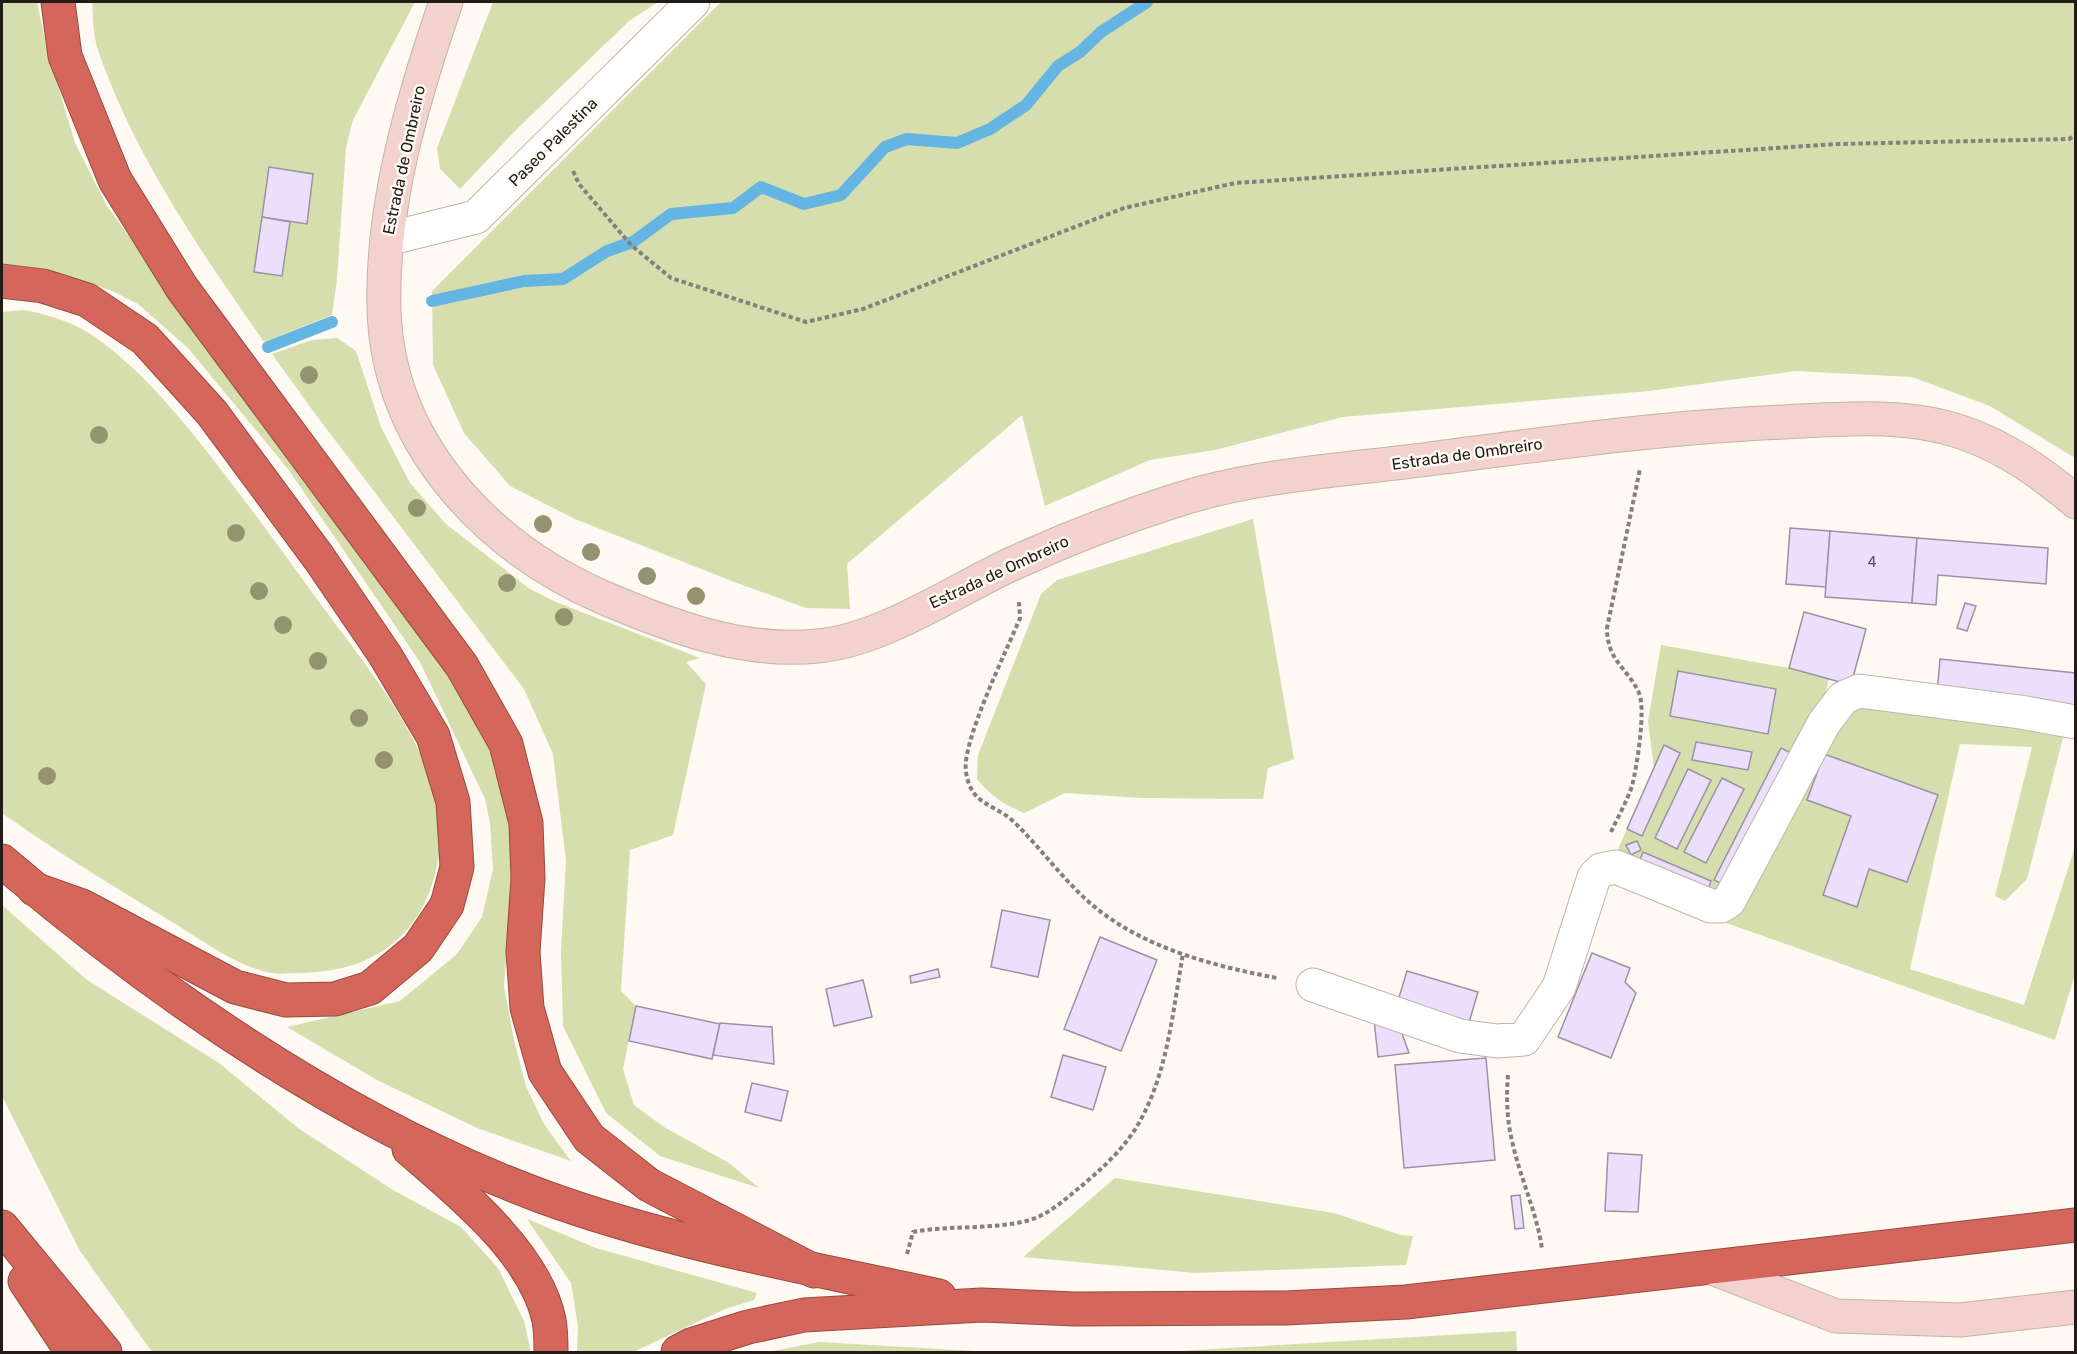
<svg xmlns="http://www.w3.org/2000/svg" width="2077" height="1354" font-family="Rubik,sans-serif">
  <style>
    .green { fill: #d6dead }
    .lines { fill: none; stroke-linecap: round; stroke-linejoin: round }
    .stream { stroke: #65b5e2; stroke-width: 12 }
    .building { fill: #ebdffc; stroke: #9993a3; stroke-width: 1.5 }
    .street-casing { stroke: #c2b4a6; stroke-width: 35 }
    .secondary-casing { stroke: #c2b4a6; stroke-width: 35 }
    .highway-casing { stroke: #964c43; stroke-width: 35 }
    .path { stroke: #85807a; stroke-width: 4; stroke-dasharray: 4.5 3; stroke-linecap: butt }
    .street { stroke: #fff; stroke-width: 33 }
    .secondary { stroke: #f2d1ce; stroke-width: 33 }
    .highway { stroke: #d5665b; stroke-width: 33 }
    .tree { fill: #93946f }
    .labels { text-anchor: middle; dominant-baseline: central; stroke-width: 5; stroke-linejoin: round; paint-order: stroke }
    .number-label { font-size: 14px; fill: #544d50 }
    .street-label { font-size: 16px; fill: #211c17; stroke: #fff9f3 }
  </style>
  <rect width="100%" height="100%" fill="#fff9f3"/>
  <g class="green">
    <polygon points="2,2 37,2 47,49 75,143 107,206 455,686 490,749 512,829 512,882 504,986 514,1040 526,1086 544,1124 571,1161 477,1128 377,1080 287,1027 400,1001 457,954 482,917 493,869 490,823 485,799 420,662 288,469 188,348 138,304 110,290 56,274 2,269"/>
    <path d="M92 2H415L353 120 346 147 337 279 332 315 264 342C201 252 132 152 97 47 93 33 93 16 92 2Z"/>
    <polygon points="493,2 658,2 629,21 517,129 460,189 440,169 437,148"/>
    <polygon points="721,2 2075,2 2075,458 1990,406 1912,377 1796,371 1649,391 1343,417 1215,450 1150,460 1045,506 1022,415 847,564 850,609 806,608 734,582 575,519 510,486 464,433 433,365 432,291"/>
    <path d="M24 310C51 315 76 323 99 340 143 372 179 416 212 458 247 503 281 549 314 595 359 657 422 730 438 806 446 846 434 901 406 931 376 963 341 972 298 973 288 973 276 975 267 972 235 965 205 942 177 925 118 889 58 853 2 813V312Z"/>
    <polygon points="337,338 356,351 381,427 410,483 446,524 530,589 556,602 700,658 686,662 706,684 673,835 630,850 621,991 636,1006 623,1069 634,1105 664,1127 729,1163 759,1188 660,1156 606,1113 563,1026 561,951 566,861 553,754 524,689 316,415 272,354 312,340"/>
    <path d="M1253 519 1294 759 1268 768 1263 799 1142 798 1065 793 1024 813C1003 804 991 796 977 779L978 755 1041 594 1057 580Z"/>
    <polygon points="1661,645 1789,668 1829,679 1822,708 1724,895 1614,858 1654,768 1648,721"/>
    <polygon points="1854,706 2065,730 2027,879 2005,901 1995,896 2032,747 1960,744 1910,969 2024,1005 2075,847 2075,974 2055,1040 1718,920 1816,753"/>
    <polygon points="2,905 87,980 219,1063 298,1128 393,1190 461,1227 498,1268 524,1321 531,1352 152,1352 80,1251 2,1096"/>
    <polygon points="1115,1178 1334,1213 1401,1235 1413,1236 1406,1265 1196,1273 1023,1257"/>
    <polygon points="527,1219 596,1248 757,1293 754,1300 725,1309 633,1352 577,1352 578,1326 571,1283"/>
    <polygon points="1516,1331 1517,1352 1162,1352"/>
    <polygon points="819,1342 993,1352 768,1352"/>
  </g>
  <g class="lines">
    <g class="stream">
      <polyline points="432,301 524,281 563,279 607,251 633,242 671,214 733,208 761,187 804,204 841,195 885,147 907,139 957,143 990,129 1026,105 1058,66 1080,52 1101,32 1147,2"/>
      <polyline points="268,347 332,322"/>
    </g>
  </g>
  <g class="building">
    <polygon points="269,167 313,174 307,224 262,217"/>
    <polygon points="262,217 290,222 282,276 254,272"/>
    <polygon points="1790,528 1830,531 1826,587 1786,584"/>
    <polygon points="1830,531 1917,538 1912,603 1825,597"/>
    <polygon points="1917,538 2048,548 2046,584 1938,575 1936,605 1912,603"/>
    <polygon points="1965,603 1976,606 1967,631 1957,628"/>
    <polygon points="1804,612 1866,629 1851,685 1789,668"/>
    <polygon points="1940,659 2076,673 2076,711 1937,694"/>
    <polygon points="1678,671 1776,689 1768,734 1670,716"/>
    <polygon points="1696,742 1752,752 1748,770 1692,760"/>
    <polygon points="1664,745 1680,753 1642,836 1627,829"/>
    <polygon points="1781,748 1797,756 1731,888 1714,880"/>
    <polygon points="1824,754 1938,795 1907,882 1869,869 1857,907 1823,895 1851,816 1807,800"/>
    <polygon points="1688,769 1711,780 1677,849 1655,838"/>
    <polygon points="1722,778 1744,789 1706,863 1684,852"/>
    <polygon points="1637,841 1641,850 1631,855 1626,845"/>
    <polygon points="1643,852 1711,881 1705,897 1637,868"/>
    <polygon points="1002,910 1050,920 1038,977 991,967"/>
    <polygon points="1100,937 1157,960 1121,1051 1064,1029"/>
    <polygon points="1592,953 1630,968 1625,982 1636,993 1611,1058 1558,1037"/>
    <polygon points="938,969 940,977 911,983 910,976"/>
    <polygon points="1407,971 1478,992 1468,1026 1397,1004"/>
    <polygon points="863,980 872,1017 834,1026 826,989"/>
    <polygon points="636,1006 720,1024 712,1059 629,1041"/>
    <polygon points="1374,1020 1400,1028 1409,1053 1378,1057"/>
    <polygon points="720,1023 772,1027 774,1064 713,1055"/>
    <polygon points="1063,1055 1106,1067 1093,1110 1051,1097"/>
    <polygon points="1486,1058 1495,1160 1404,1168 1395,1065"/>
    <polygon points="752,1083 788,1091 781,1121 745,1112"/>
    <polygon points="1608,1153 1642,1155 1638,1212 1605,1211"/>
    <polygon points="1520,1195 1524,1228 1515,1229 1511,1196"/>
  </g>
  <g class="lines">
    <defs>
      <g id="street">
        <polyline points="387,239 476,217 693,2"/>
        <polyline points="1313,985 1460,1036 1497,1041 1524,1039 1559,987 1594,877 1601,870 1616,867 1711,906 1721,906 1729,901 1824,723 1843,698 1859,691 2020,712 2076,722"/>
      </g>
      <g id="secondary">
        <path d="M446 2C413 98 381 205 384 309 388 443 485 545 602 597 670 626 743 654 818 646 883 640 955 590 1014 563 1064 540 1118 519 1171 502 1255 474 1349 470 1437 458 1552 443 1666 427 1783 422 1837 419 1898 414 1951 429 1998 442 2039 470 2076 502"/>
        <polyline points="1712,1268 1836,1316 1960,1320 2076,1307"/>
      </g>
      <g id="highway">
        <polyline points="58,2 65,56 115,180 182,288 462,666 506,744 526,823 528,878 523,952 527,1008 545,1072 589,1138 649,1185 814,1271"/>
        <polyline points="2,281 43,286 87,300 145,339 212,413 319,558 385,655 433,736 453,802 457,867 447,905 418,948 370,988 335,999 286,1000 235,987 82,906 34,889"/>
        <path d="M2 861C161 996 344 1123 541 1196 669 1243 806 1267 939 1296"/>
        <path d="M409 1149C459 1192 535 1253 549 1320 551 1331 551 1342 551 1352"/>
        <polyline points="2,1227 105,1352"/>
        <polyline points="25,1281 72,1352"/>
        <polyline points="678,1352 691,1345 748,1327 804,1315 982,1305 1075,1309 1286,1308 1406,1302 2076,1225"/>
      </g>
    </defs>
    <use href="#street" class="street-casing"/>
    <use href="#secondary" class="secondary-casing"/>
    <use href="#highway" class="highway-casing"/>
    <g class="path">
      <polyline points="573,171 579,184 631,245 671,278 806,322 863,309 1124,208 1235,183 1838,144 2069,139 2076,134"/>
      <path d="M1019 602 1020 618C1007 650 961 743 966 772 971 806 994 803 1014 822 1042 849 1065 883 1096 908 1147 949 1214 966 1277 978"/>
      <path d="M1611 832C1618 817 1627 801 1632 786 1637 767 1646 709 1639 693 1627 667 1607 661 1607 628L1640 469"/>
      <path d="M1508 1075C1506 1098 1507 1122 1513 1145 1521 1180 1537 1213 1542 1249"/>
      <path d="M907 1254 913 1232C950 1225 989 1230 1026 1221 1047 1216 1063 1201 1079 1188 1102 1169 1126 1147 1140 1121 1168 1071 1173 1009 1183 954"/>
    </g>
    <use href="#street" class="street"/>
    <use href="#secondary" class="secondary"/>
    <use href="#highway" class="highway"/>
  </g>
  <g class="tree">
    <circle cx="309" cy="375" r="9"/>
    <circle cx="99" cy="435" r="9"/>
    <circle cx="417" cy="508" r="9"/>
    <circle cx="543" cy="524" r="9"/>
    <circle cx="236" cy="533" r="9"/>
    <circle cx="591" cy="552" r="9"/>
    <circle cx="647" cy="576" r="9"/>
    <circle cx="507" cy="583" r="9"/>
    <circle cx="259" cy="591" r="9"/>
    <circle cx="696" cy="596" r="9"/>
    <circle cx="564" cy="617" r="9"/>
    <circle cx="283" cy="625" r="9"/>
    <circle cx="318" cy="661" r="9"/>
    <circle cx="359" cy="718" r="9"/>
    <circle cx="384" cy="760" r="9"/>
    <circle cx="47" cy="776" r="9"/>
  </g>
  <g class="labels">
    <g class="number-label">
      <text x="1872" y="562">4</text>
    </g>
    <g class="street-label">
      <text transform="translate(553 142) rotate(-45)">Paseo Palestina</text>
      <text transform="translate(404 160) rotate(-78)">Estrada de Ombreiro</text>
      <text transform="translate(1467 454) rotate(-8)">Estrada de Ombreiro</text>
      <text transform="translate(999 572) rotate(-25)">Estrada de Ombreiro</text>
    </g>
  </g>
  <rect width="2077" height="1354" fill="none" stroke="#211c17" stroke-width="6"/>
</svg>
